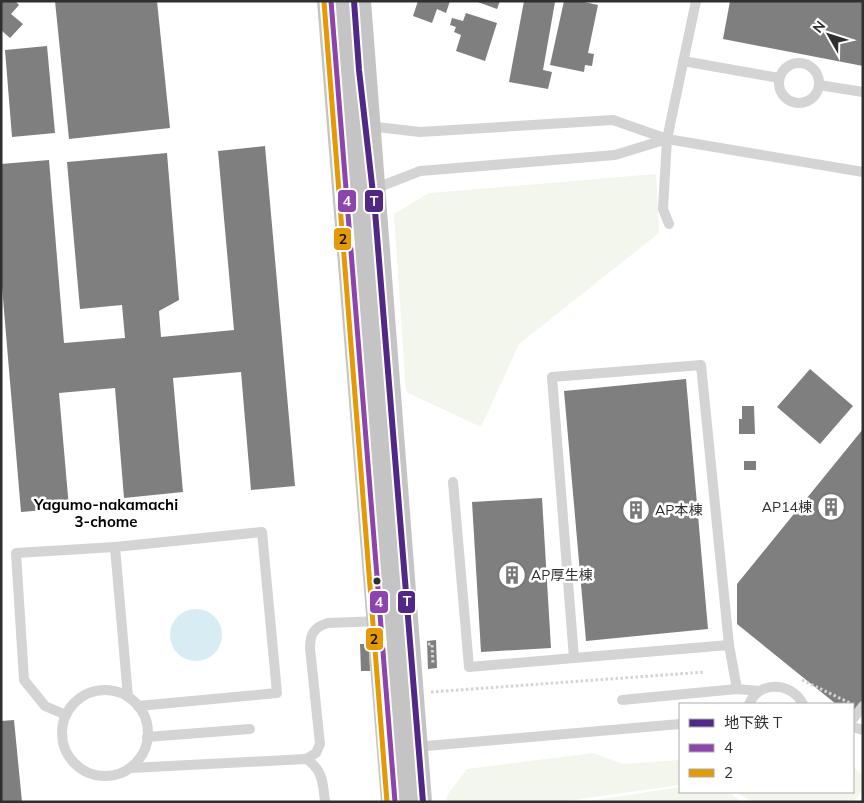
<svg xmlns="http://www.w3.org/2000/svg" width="864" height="803" font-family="Mulish,'Noto Sans JP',sans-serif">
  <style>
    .green { fill: #f2f6ec }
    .water { fill: #d8ecf4 }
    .building { fill: #7f7f7f }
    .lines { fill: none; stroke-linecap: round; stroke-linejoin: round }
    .path { stroke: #d4d4d4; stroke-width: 3; stroke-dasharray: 2.5 2.5; stroke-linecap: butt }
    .service { stroke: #d4d4d4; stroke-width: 10 }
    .trunk { stroke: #c4c4c4; stroke-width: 28 }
    .bus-1-casing { stroke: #fff; stroke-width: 9 }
    .bus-2-casing { stroke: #fff; stroke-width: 9 }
    .bus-1 { stroke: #8e44ad; stroke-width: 5 }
    .bus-2 { stroke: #e39a05; stroke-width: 5 }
    .metro-1-casing { stroke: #fff; stroke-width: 10 }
    .metro-1 { stroke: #522886; stroke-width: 6 }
    .bus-dot { fill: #2f2f2f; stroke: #fff; stroke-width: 2 }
    .labels { text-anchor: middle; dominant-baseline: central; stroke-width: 5; stroke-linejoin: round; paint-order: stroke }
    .poi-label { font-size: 14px; fill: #2f2f2f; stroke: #fff; text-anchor: start }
    .neighbourhood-label { font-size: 15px; font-weight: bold; fill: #000; stroke: #fff }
    .line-badge { stroke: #fff; stroke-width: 2 }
    .badge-label { font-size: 14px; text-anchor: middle; font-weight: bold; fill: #fff }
    .pale-badge-label { font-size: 14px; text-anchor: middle; font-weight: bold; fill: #111 }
  </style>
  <rect width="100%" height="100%" fill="#fff"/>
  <g class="green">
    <polygon points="656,174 659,233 519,344 481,427 406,392 394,214 429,193"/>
    <polygon points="593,753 623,764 680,760 680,785 559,802 447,802 446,797 467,769"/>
    <polygon points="853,767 863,775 863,790 853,802 752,802 737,792 853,792"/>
    <polygon points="680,787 680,792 728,792 742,802 583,802"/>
  </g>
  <circle class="water" cx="196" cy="635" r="26"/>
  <g class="building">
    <polygon points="1,1 15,1 19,5 11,14 23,24 10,38 1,30"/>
    <polygon points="55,1 157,1 170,128 69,139"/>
    <polygon points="418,1 450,1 446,13 437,9 432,23 413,16"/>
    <polygon points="475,1 500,1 497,9"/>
    <polygon points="524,1 555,2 543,70 552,72 548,89 509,82"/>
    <polygon points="564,1 580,1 598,5 588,53 594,54 592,66 585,65 584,72 550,65"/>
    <polygon points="730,1 863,1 863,66 723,39"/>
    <polygon points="466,13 497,23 485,61 456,51 461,35 454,32 456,27 450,25 452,18 463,21"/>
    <polygon points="47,46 55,133 12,137 5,50"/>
    <polygon points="265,146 295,486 251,490 241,372 173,378 183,492 124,498 115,388 59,393 69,508 21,512 1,275 1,164 49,160 64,343 125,338 122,305 80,309 67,162 167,153 179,300 159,311 161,337 234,330 218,151"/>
    <polygon points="810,369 853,406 820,444 777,407"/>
    <polygon points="686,379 708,629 586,641 564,391"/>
    <polygon points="742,406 754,406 755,434 739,434 739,419 742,419"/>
    <polygon points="863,429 863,704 853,716 853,704 836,704 737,624 737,584"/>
    <rect x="744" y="461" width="12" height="9"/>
    <polygon points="542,498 551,648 481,652 472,502"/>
    <polygon points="436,640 437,668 428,669 427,641"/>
    <polygon points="360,644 369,644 370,671 361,671"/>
    <polygon points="14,720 22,802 1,802 1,721"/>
  </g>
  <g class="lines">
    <g class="path">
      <polyline points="428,644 432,644 433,665"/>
      <polyline points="802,680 850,703"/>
      <polyline points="431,692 705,672"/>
    </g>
    <g class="service">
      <polyline points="683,61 779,78"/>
      <circle cx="799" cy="83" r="20"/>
      <polyline points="819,85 863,92"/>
      <polyline points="368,126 420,132 613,120 667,139 863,172"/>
      <polyline points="374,189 420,171 615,155 667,139"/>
      <polyline points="669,224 663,209 667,139 696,1"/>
      <polyline points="453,482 469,667 574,658"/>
      <polyline points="729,645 574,658 552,377 701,365 729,645 737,689"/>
      <circle cx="105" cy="733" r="43"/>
      <polyline points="128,697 115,547 262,532 277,693 138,706"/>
      <polyline points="622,700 737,689 759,691"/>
      <path d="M749 704C760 680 791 682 803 704"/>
      <polyline points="66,715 45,706 24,680 16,553 115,547"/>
      <polyline points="853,719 863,706"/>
      <polyline points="853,727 863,730"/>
      <polyline points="147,737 250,729"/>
      <polyline points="415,747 680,724"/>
      <path d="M306 759 316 753 320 744 310 648C310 634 314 627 328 623L380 621"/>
      <path d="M131 768 306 759C323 769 323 784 325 802"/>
    </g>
    <g class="trunk">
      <polyline points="331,1 395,802"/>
      <polyline points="357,1 418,802"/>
    </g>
    <defs>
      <polyline id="bus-1" points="331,1 395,802"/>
      <polyline id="bus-2" points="324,2 387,802"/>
    </defs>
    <use href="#bus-1" class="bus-1-casing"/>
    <use href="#bus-2" class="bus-2-casing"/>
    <use href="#bus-1" class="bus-1"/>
    <use href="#bus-2" class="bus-2"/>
    <defs>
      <polyline id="metro-1" points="354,1 359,70 375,211 423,802"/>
    </defs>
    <use href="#metro-1" class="metro-1-casing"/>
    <use href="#metro-1" class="metro-1"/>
  </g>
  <defs>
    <symbol id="building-ring" viewBox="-11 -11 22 22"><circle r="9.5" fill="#fff" stroke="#787878" stroke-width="1.5"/><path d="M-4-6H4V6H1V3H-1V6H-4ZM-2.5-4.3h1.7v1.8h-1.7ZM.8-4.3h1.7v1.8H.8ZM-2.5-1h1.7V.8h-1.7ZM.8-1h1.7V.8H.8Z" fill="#787878"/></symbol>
  </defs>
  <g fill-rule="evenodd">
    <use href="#building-ring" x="815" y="491" width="32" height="32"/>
    <use href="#building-ring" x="620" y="494" width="32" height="32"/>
    <use href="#building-ring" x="496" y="559" width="32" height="32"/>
  </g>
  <circle class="bus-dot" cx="377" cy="581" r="4.5"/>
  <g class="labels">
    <g class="poi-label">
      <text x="812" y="507" text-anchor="end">AP14棟</text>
      <text x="655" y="510">AP本棟</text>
      <text x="531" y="575">AP厚生棟</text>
    </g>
    <g class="neighbourhood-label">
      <text x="106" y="504">Yagumo-nakamachi<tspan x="106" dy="17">3-chome</tspan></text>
    </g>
  </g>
  <g class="line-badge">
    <rect x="364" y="189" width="20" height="24" rx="5" fill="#522886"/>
    <rect x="337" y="189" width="20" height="24" rx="5" fill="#8e44ad"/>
    <rect x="333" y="227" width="19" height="24" rx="5" fill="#e39a05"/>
    <rect x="397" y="590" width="19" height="24" rx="5" fill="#522886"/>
    <rect x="369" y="590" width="20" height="24" rx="5" fill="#8e44ad"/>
    <rect x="365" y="627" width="19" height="24" rx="5" fill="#e39a05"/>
  </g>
  <g class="badge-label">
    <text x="374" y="206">T</text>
    <text x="347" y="206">4</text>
    <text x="407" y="606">T</text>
    <text x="379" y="607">4</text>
  </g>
  <g class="pale-badge-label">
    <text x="343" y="244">2</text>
    <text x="374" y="644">2</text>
  </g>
  <rect width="864" height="803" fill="none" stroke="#2f2f2f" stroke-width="5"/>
  <rect x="679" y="703" width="175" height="90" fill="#ffffff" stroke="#acacac"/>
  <rect x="689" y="719" width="25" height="8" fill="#522886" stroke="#acacac"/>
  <text x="724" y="728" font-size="15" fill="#2f2f2f">地下鉄 T</text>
  <rect x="689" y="744" width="25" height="8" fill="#8e44ad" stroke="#acacac"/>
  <text x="724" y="753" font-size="15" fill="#2f2f2f">4</text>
  <rect x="689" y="769" width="25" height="8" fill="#e39a05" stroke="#acacac"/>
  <text x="724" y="778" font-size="15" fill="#2f2f2f">2</text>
  <g transform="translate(829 35) rotate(309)" stroke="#ffffff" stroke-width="4" paint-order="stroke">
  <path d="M0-4L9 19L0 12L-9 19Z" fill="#2f2f2f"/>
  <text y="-8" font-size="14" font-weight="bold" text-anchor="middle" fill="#2f2f2f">N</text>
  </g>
</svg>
